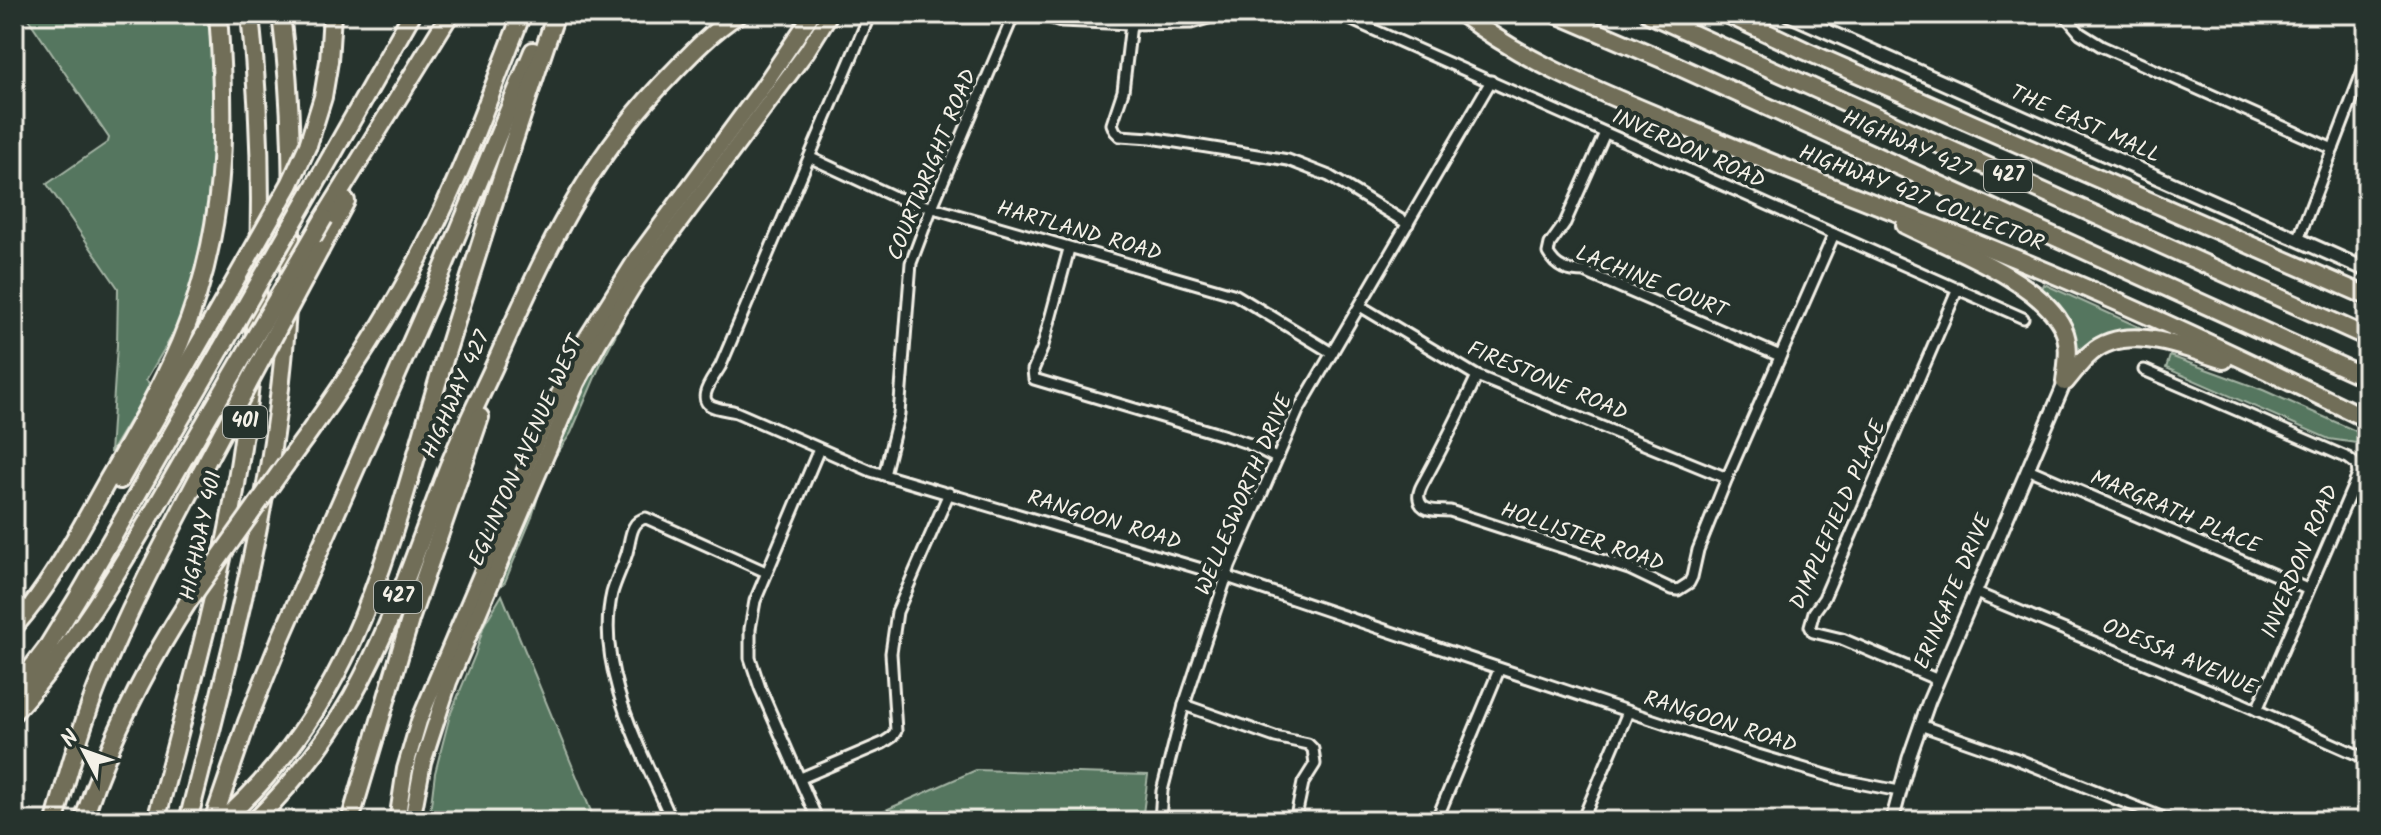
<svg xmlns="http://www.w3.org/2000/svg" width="2381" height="835" font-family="Kalam,sans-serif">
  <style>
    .green { fill: #55765f; stroke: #a4b4a4; stroke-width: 2 }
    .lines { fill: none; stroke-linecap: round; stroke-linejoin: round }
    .minor-casing { stroke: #f4f1e8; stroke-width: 15 }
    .tertiary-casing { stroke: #f4f1e8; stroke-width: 17 }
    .secondary-casing { stroke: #f4f1e8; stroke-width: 18 }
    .primary-casing { stroke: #f4f1e8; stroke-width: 20 }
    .motorway-casing { stroke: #f4f1e8; stroke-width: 22 }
    .minor { stroke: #26332d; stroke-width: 9 }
    .tertiary { stroke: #26332d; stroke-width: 11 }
    .secondary { stroke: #26332d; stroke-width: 12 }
    .primary { stroke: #716e59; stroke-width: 14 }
    .motorway { stroke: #716e59; stroke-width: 16 }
    .motorway-bridge-casing { stroke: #f4f1e8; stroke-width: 22; stroke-linecap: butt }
    .motorway-bridge { stroke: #716e59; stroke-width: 16 }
    .labels { text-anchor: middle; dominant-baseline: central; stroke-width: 8; stroke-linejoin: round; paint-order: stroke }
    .shield { fill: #26332d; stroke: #b6b8b0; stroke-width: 2 }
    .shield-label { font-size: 20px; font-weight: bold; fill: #f4f1e8 }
    .street-label { font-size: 22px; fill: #f4f1e8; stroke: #26332d }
  </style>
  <rect width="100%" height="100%" fill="#26332d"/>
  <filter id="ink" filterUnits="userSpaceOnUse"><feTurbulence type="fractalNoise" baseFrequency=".0125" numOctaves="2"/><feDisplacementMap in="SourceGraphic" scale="16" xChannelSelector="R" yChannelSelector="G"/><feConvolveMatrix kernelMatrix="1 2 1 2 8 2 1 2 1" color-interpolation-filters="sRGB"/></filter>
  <g filter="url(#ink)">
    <g class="green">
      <polygon points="25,14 210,14 218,92 210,202 198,264 179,324 146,380 151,385 110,453 117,345 118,288 47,184 108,142 109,138"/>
      <polygon points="649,270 602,361 571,433 546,470 532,517 505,582 495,591 532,498 599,352"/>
      <polygon points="2044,284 2159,336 2080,356 2072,353 2041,291"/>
      <polygon points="2170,356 2263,390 2367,436 2367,448 2363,444 2329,439 2166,368"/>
      <polygon points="502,595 595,821 429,821 435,773 450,715 475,655 484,625"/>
      <polygon points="976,770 1148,775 1142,821 861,821"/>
    </g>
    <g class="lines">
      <defs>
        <g id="minor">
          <path d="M870 14 721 365C715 377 691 402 717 408 723 410 730 410 736 412L871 471 1215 573 1758 755 1843 780 1899 791"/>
          <polyline points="1039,14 1061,21 1131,24 1191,23 1222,14"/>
          <polyline points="1338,14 2023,318"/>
          <polyline points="2064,14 2080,33 2101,46 2333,149"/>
          <polyline points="1131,24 1123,91 1112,124 1115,131 1120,136 1151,138 1288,160 1329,176 1408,224"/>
          <path d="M1605 133 1565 223 1550 244 1548 253C1556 268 1568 272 1585 272L1780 356"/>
          <polyline points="811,158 895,197 1236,295 1332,353"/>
          <polyline points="2298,240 2367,60"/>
          <polyline points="1069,249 1042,349 1033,370 1034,379 1226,436 1247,443 1276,458"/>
          <polyline points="1360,306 1477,376 1727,478"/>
          <polyline points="2144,370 2348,458 2357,465 2358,475 2257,710"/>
          <path d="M1477 376C1461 410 1445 443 1427 476 1424 482 1417 491 1419 499 1421 513 1440 510 1450 511L1629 569 1671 589 1678 590 1689 583 1692 577 1698 550 1727 478 1834 234"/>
          <polyline points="2028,469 2307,589"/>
          <polyline points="884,475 899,414 911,263 932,207 1014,14"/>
          <polyline points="1976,593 2241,703 2367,759"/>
          <polyline points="1938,680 1842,639 1813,632 1810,626 1814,612 1824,598 1958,288"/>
          <polyline points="1184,705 1275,737 1308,744 1313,749 1315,764 1303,783 1295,821"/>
          <polyline points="1920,725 2014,758 2171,821"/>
          <polyline points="801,778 883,743 892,737 896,731 891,653 897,612 949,493"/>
          <path d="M672 821C643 753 594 669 612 593 616 579 623 566 627 553 631 539 630 521 646 518L766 572"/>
          <polyline points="818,821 760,688 750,658 750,629 755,601 819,449"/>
          <polyline points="1160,821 1162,791 1184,705 1230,566 1298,411 1491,81"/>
          <polyline points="1436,821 1499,670"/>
          <polyline points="1582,821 1628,712"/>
        </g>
        <polyline id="tertiary" points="1892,821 1909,758 1929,701 2065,382"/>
        <polyline id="secondary" points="1788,14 2367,270"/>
        <g id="primary">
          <polyline points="397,821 405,769 419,721 545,423 582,345 638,256 762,88 812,14"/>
          <polyline points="412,821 423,762 449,682 577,383 599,342 637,280 807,51 830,14"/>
        </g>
        <g id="motorway">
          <path d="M281 14C292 99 294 197 289 282"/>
          <path d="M1462 14C1527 64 1601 92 1677 124 1761 159 1845 193 1930 225 2079 281 2224 349 2367 419"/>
          <polyline points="1556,14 1664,60 2367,378"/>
          <polyline points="1649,14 2367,337"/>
          <polyline points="1727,14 1806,51 2367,296"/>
          <polyline points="308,145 323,97 329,61 332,14"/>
          <polyline points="332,155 412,14"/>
          <polyline points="324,218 450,14"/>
          <path d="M1905 225C1949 247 2042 282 2063 328 2071 345 2067 364 2065 382"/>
          <polyline points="320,250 346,201"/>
          <path d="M2066 381C2074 372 2081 361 2091 353 2127 322 2185 348 2224 360"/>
          <path d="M286 464C338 394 387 322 426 244 464 170 491 91 522 14"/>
          <polyline points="120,480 211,323"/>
          <path d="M14 627C53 583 80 529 109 478 134 434 160 390 180 343 226 232 227 132 218 14"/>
          <polyline points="14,691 46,649 78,597 221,349"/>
          <path d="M14 712C96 621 152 512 214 407"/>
          <path d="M55 821C67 776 80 730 97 687 128 609 168 535 207 461"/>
          <path d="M83 821C108 743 143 672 188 602"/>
          <path d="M156 821C184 712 216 602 235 491 262 334 267 173 250 14"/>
          <path d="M188 821C231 651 277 485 287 309"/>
          <polyline points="213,821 247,722 280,640 433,293 533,51"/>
          <path d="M222 821C362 699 393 529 444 360 480 244 517 129 556 14"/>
          <path d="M255 821C292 784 326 742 352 697 392 626 417 548 446 473 462 431 483 392 501 351 544 254 585 166 659 87 683 62 710 32 739 14"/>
          <polyline points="350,821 410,620 480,417"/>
        </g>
      </defs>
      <use href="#minor" class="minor-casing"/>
      <use href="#tertiary" class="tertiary-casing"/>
      <use href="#secondary" class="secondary-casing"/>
      <use href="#primary" class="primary-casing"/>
      <use href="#motorway" class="motorway-casing"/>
      <use href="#minor" class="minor"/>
      <use href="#tertiary" class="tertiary"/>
      <use href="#secondary" class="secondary"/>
      <use href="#primary" class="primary"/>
      <use href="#motorway" class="motorway"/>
      <defs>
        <g id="motorway-bridge">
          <polyline points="211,323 290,184 308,145"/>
          <polyline points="221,349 332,155"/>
          <polyline points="214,407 324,218"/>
          <polyline points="207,461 320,250"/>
          <polyline points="188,602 286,464"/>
        </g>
      </defs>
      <use href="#motorway-bridge" class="motorway-bridge-casing"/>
      <use href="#motorway-bridge" class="motorway-bridge"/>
    </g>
  </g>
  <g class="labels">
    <g class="shield">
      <rect x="1984" y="160" width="48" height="32" rx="6"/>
      <rect x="223" y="406" width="44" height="32" rx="6"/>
      <rect x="374" y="581" width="48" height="32" rx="6"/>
    </g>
    <g class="shield-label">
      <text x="2008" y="176">427</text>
      <text x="245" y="422">401</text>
      <text x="398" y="597">427</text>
    </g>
    <g class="street-label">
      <text transform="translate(2085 125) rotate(24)">THE EAST MALL</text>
      <text transform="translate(1906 145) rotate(24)">HIGHWAY 427</text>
      <text transform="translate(1688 150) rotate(24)">INVERDON ROAD</text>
      <text transform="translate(933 165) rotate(-68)">COURTWRIGHT ROAD</text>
      <text transform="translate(1921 199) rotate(21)">HIGHWAY 427 COLLECTOR</text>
      <text transform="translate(1079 232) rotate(16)">HARTLAND ROAD</text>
      <text transform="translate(1651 283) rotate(22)">LACHINE COURT</text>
      <text transform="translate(1547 382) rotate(23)">FIRESTONE ROAD</text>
      <text transform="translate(457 395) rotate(-66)">HIGHWAY 427</text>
      <text transform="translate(527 451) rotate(-66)">EGLINTON AVENUE WEST</text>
      <text transform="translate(1245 495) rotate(-67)">WELLESWORTH DRIVE</text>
      <text transform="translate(2175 513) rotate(23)">MARGRATH PLACE</text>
      <text transform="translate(1839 515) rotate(-66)">DIMPLEFIELD PLACE</text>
      <text transform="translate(1104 521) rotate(17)">RANGOON ROAD</text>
      <text transform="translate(202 536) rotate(-78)">HIGHWAY 401</text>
      <text transform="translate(1582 538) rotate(19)">HOLLISTER ROAD</text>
      <text transform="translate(2301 562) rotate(-67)">INVERDON ROAD</text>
      <text transform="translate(1954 592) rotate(-67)">ERINGATE DRIVE</text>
      <text transform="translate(2179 658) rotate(23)">ODESSA AVENUE</text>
      <text transform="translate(1720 723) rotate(18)">RANGOON ROAD</text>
    </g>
  </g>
  <rect width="2381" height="835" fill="none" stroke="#26332d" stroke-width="48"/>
  <rect x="24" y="24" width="2333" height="787" fill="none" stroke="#f4f1e8" stroke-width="3" filter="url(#ink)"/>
  <g transform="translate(84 751) rotate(311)" stroke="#26332d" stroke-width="6" paint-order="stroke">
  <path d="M0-6L14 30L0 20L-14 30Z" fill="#f4f1e8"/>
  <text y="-12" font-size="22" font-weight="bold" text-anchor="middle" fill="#f4f1e8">N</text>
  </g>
</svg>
